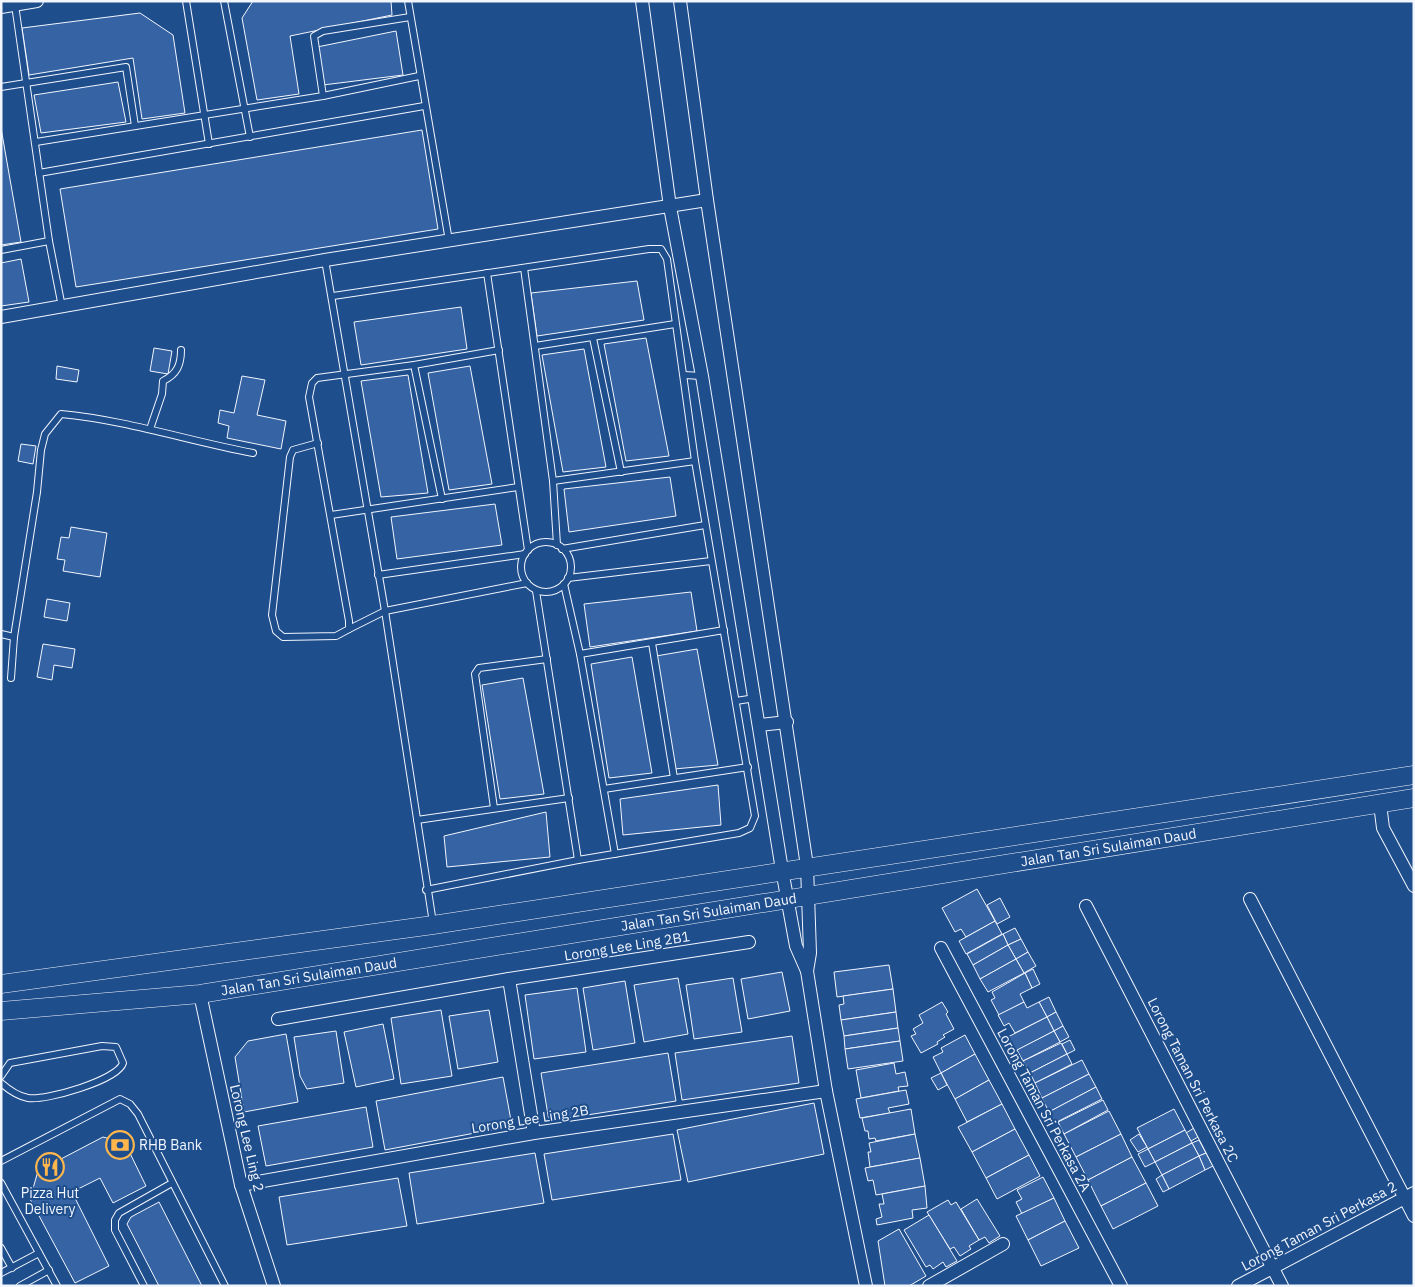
<svg xmlns="http://www.w3.org/2000/svg" width="1415" height="1287" font-family="'IBM Plex Sans',sans-serif">
  <style>
    .building { fill: #3563a3; stroke: #f2f6ff }
    .lines { fill: none; stroke-linecap: round; stroke-linejoin: round }
    .lane-casing { stroke: #f2f6ff; stroke-width: 8 }
    .street-casing { stroke: #f2f6ff; stroke-width: 14 }
    .secondary-casing { stroke: #f2f6ff; stroke-width: 19 }
    .lane { stroke: #1f4e8c; stroke-width: 6 }
    .street { stroke: #1f4e8c; stroke-width: 12 }
    .secondary { stroke: #1f4e8c; stroke-width: 18 }
    .labels { text-anchor: middle; dominant-baseline: central; stroke-width: 4; stroke-linejoin: round; paint-order: stroke }
    .street-label { font-size: 14px; fill: #f2f6ff; stroke: #1f4e8c }
    .poi-label { font-size: 14px; fill: #f2f6ff; stroke: #1f4e8c; text-anchor: start }
  </style>
  <rect width="100%" height="100%" fill="#1f4e8c"/>
  <g class="building">
    <polygon points="253,1 391,1 392,15 290,36 299,94 257,100 242,18"/>
    <polygon points="140,13 173,35 185,113 142,119 133,58 29,75 22,28"/>
    <polygon points="396,31 403,75 323,85 317,47"/>
    <polygon points="118,82 126,122 41,133 34,95"/>
    <polygon points="1,128 21,242 1,245"/>
    <polygon points="422,130 438,229 76,287 60,189"/>
    <polygon points="21,259 29,302 1,306 1,263"/>
    <polygon points="637,281 644,320 537,336 531,293"/>
    <polygon points="461,307 467,349 361,365 354,322"/>
    <polygon points="646,338 669,456 626,461 604,344"/>
    <polygon points="154,348 172,351 168,374 150,371"/>
    <polygon points="584,349 606,467 563,472 542,355"/>
    <polygon points="57,366 79,370 77,382 56,379"/>
    <polygon points="470,366 492,484 449,490 428,373"/>
    <polygon points="408,375 428,493 381,497 361,381"/>
    <polygon points="242,376 265,380 257,415 286,421 281,449 227,438 229,426 218,423 220,410 234,413"/>
    <polygon points="21,444 36,446 33,464 18,461"/>
    <polygon points="670,477 676,516 569,532 564,489"/>
    <polygon points="495,504 502,545 397,559 391,517"/>
    <polygon points="71,527 107,533 100,577 63,571 65,560 57,559 61,537 69,538"/>
    <polygon points="691,592 697,631 590,647 584,604"/>
    <polygon points="47,599 70,603 67,621 44,617"/>
    <polygon points="43,644 75,649 72,668 54,665 52,680 37,677"/>
    <polygon points="697,649 718,765 674,769 656,656"/>
    <polygon points="632,657 652,773 609,778 591,664"/>
    <polygon points="523,678 544,794 500,799 482,685"/>
    <polygon points="718,785 721,825 623,835 620,799"/>
    <polygon points="546,812 550,857 447,867 444,836"/>
    <polygon points="977,889 995,921 966,937 961,929 955,932 942,908"/>
    <polygon points="1000,898 1010,917 997,924 987,905"/>
    <polygon points="995,921 1002,934 966,954 959,941"/>
    <polygon points="1015,928 1021,939 1008,945 1003,934"/>
    <polygon points="1003,934 1008,945 973,965 967,954"/>
    <polygon points="1021,939 1028,952 1016,959 1008,945"/>
    <polygon points="1008,945 1016,959 980,979 973,965"/>
    <polygon points="1028,952 1036,966 1024,973 1016,959"/>
    <polygon points="1016,959 1024,973 988,992 980,979"/>
    <polygon points="889,965 893,989 837,997 834,972"/>
    <polygon points="1033,969 1040,984 1032,988 1025,973"/>
    <polygon points="782,972 790,1011 748,1019 741,979"/>
    <polygon points="1025,973 1032,988 1020,994 1024,1002 999,1015 991,1000 995,998 992,992"/>
    <polygon points="678,978 688,1034 644,1042 634,985"/>
    <polygon points="733,978 742,1032 694,1039 686,985"/>
    <polygon points="625,981 635,1043 593,1050 583,988"/>
    <polygon points="577,988 586,1052 534,1059 525,995"/>
    <polygon points="893,989 896,1012 841,1020 839,1005 844,1004 843,996"/>
    <polygon points="1049,997 1056,1012 1047,1017 1039,1002"/>
    <polygon points="942,1002 948,1012 946,1014 954,1029 943,1035 945,1037 937,1042 938,1044 921,1053 911,1036 916,1034 913,1029 923,1023 919,1015"/>
    <polygon points="1024,1002 1027,1008 1039,1002 1047,1017 1015,1033 1009,1023 1004,1026 998,1015"/>
    <polygon points="441,1010 452,1076 401,1084 391,1018"/>
    <polygon points="489,1010 498,1062 458,1069 449,1016"/>
    <polygon points="896,1012 898,1028 844,1036 841,1020"/>
    <polygon points="1056,1012 1063,1026 1054,1031 1047,1017"/>
    <polygon points="1047,1017 1054,1031 1012,1053 1004,1039"/>
    <polygon points="383,1024 394,1079 356,1087 344,1032"/>
    <polygon points="1063,1026 1069,1037 1060,1042 1054,1031"/>
    <polygon points="898,1028 900,1041 845,1049 844,1036"/>
    <polygon points="336,1031 344,1083 307,1089 300,1076 294,1037"/>
    <polygon points="1054,1031 1060,1042 1023,1061 1017,1050"/>
    <polygon points="286,1034 298,1102 244,1112 235,1057 248,1041"/>
    <polygon points="965,1035 975,1054 941,1073 933,1057 943,1052 941,1048"/>
    <polygon points="792,1036 799,1083 682,1100 675,1053"/>
    <polygon points="1070,1040 1075,1050 1067,1054 1062,1044"/>
    <polygon points="900,1041 903,1061 848,1069 845,1049"/>
    <polygon points="1061,1043 1067,1054 1030,1073 1023,1061"/>
    <polygon points="668,1053 676,1101 549,1121 541,1073"/>
    <polygon points="975,1054 989,1080 955,1099 941,1073"/>
    <polygon points="1067,1054 1072,1064 1035,1083 1030,1073"/>
    <polygon points="1082,1060 1089,1074 1042,1098 1035,1083"/>
    <polygon points="894,1063 896,1074 905,1072 908,1086 898,1087 899,1091 861,1098 856,1070"/>
    <polygon points="941,1073 947,1085 938,1090 931,1078"/>
    <polygon points="1089,1074 1096,1087 1049,1112 1042,1098"/>
    <polygon points="503,1077 512,1126 385,1150 376,1101"/>
    <polygon points="989,1080 1002,1104 967,1122 955,1099"/>
    <polygon points="1096,1087 1102,1099 1049,1126 1043,1115"/>
    <polygon points="906,1090 909,1104 888,1108 890,1113 860,1118 856,1099"/>
    <polygon points="1103,1100 1108,1110 1064,1134 1058,1122"/>
    <polygon points="814,1103 824,1154 688,1182 677,1130"/>
    <polygon points="1002,1104 1015,1129 972,1152 958,1127"/>
    <polygon points="366,1107 373,1147 266,1166 258,1126"/>
    <polygon points="911,1109 915,1134 876,1141 875,1138 869,1139 868,1131 865,1131 862,1118"/>
    <polygon points="1174,1109 1185,1130 1148,1149 1137,1128"/>
    <polygon points="1109,1111 1121,1134 1076,1157 1064,1134"/>
    <polygon points="1194,1128 1198,1137 1191,1141 1186,1133"/>
    <polygon points="1015,1129 1029,1155 986,1178 972,1152"/>
    <polygon points="1185,1130 1192,1143 1155,1162 1148,1149"/>
    <polygon points="673,1134 681,1180 552,1200 544,1154"/>
    <polygon points="915,1134 920,1158 870,1167 868,1152 871,1152 869,1143"/>
    <polygon points="1121,1134 1132,1157 1088,1180 1076,1157"/>
    <polygon points="1139,1134 1147,1147 1138,1152 1130,1140"/>
    <polygon points="103,1137 125,1143 146,1186 113,1203 100,1178 72,1192 109,1266 75,1283 30,1199 38,1171"/>
    <polygon points="1199,1140 1206,1153 1199,1156 1192,1143"/>
    <polygon points="1192,1143 1199,1156 1162,1175 1155,1162"/>
    <polygon points="1148,1149 1155,1162 1145,1167 1138,1154"/>
    <polygon points="535,1153 544,1203 417,1224 409,1173"/>
    <polygon points="1206,1153 1213,1166 1205,1170 1199,1156"/>
    <polygon points="1029,1155 1040,1176 997,1199 986,1178"/>
    <polygon points="1199,1156 1205,1170 1169,1189 1162,1175"/>
    <polygon points="1132,1157 1146,1183 1101,1206 1088,1180"/>
    <polygon points="920,1158 925,1186 876,1195 873,1180 868,1181 865,1168"/>
    <polygon points="1162,1175 1169,1189 1163,1192 1156,1179"/>
    <polygon points="1043,1177 1054,1198 1022,1214 1016,1202 1022,1199 1017,1190"/>
    <polygon points="398,1178 407,1226 287,1245 279,1197"/>
    <polygon points="1146,1183 1158,1206 1113,1229 1101,1206"/>
    <polygon points="925,1186 927,1208 912,1210 913,1218 877,1225 876,1219 882,1217 879,1204 884,1204 882,1194"/>
    <polygon points="1054,1198 1065,1221 1028,1240 1016,1216"/>
    <polygon points="977,1199 1000,1236 989,1243 985,1237 979,1240 961,1209"/>
    <polygon points="948,1200 951,1205 956,1202 979,1240 969,1246 971,1249 960,1256 954,1247 950,1249 927,1212"/>
    <polygon points="159,1202 202,1286 159,1286 127,1224 131,1217"/>
    <polygon points="929,1215 957,1261 946,1267 943,1262 933,1269 930,1265 926,1267 904,1230"/>
    <polygon points="1065,1221 1079,1248 1041,1266 1028,1240"/>
    <polygon points="899,1229 926,1276 909,1286 885,1286 878,1241"/>
  </g>
  <g class="lines">
    <defs>
      <g id="lane">
        <polyline points="186,1 209,144"/>
        <polyline points="224,1 250,137"/>
        <polyline points="408,1 449,241"/>
        <polyline points="15,5 49,241 62,307"/>
        <polyline points="1,87 126,67 135,126"/>
        <polyline points="323,96 314,36 323,31 410,17"/>
        <polyline points="36,142 323,96 419,76"/>
        <polyline points="39,173 424,106"/>
        <polyline points="1,250 49,241"/>
        <polyline points="325,260 385,611 433,923"/>
        <polyline points="524,268 553,481 557,545"/>
        <polyline points="487,273 528,550"/>
        <polyline points="333,296 649,249 661,249 667,259 695,461 755,816 750,828 739,833 578,860 426,890"/>
        <polyline points="593,338 621,472"/>
        <polyline points="535,346 675,324"/>
        <polyline points="414,365 442,499"/>
        <polyline points="684,375 702,376"/>
        <path d="M150 429 162 394 163 381C177 374 181 365 181 350"/>
        <polyline points="318,443 293,450 290,457 272,615 276,631 283,637 336,636 349,629 349,621 309,397 312,383 317,378 414,365 499,350"/>
        <polyline points="553,481 695,461"/>
        <polyline points="331,515 518,487"/>
        <circle cx="546" cy="567" r="25"/>
        <polyline points="562,549 705,525"/>
        <polyline points="378,575 525,554"/>
        <polyline points="568,578 711,561"/>
        <polyline points="564,584 580,654 615,854"/>
        <polyline points="536,591 578,860"/>
        <polyline points="349,629 385,611 527,583"/>
        <polyline points="1,634 14,637"/>
        <polyline points="652,643 674,778"/>
        <polyline points="580,654 724,630"/>
        <path d="M11 678 14 637 37 492 41 450 45 434 61 414C126 420 189 441 253 453"/>
        <polyline points="736,701 755,698"/>
        <polyline points="604,789 748,767"/>
        <polyline points="494,808 475,674 479,668 547,659"/>
        <polyline points="417,820 569,798"/>
        <path d="M1 1076 10 1063 102 1046 116 1047 123 1063C118 1080 46 1101 28 1098 17 1096 9 1090 1 1083"/>
        <polyline points="1,1161 120,1099 130,1104 138,1114 225,1286"/>
        <polyline points="1,1183 57,1286"/>
        <polyline points="1,1248 12,1268"/>
        <polyline points="1,1273 39,1253"/>
        <polyline points="20,1286 49,1270"/>
        <polyline points="144,1286 115,1230 115,1220 119,1213 172,1183"/>
      </g>
      <g id="street">
        <polyline points="642,1 670,207 702,376 782,870 796,946 807,971 826,1091 866,1286"/>
        <polyline points="680,1 707,200 807,866 810,953 807,971"/>
        <polyline points="1,7 37,1"/>
        <polyline points="1,317 325,260 707,200"/>
        <polyline points="760,725 787,722"/>
        <polyline points="1380,804 1383,828 1414,886"/>
        <polyline points="1250,899 1414,1216"/>
        <polyline points="1086,906 1282,1286"/>
        <polyline points="941,948 1121,1286"/>
        <polyline points="509,979 534,1133"/>
        <polyline points="200,994 241,1185 274,1286"/>
        <polyline points="278,1019 509,979 749,942"/>
        <polyline points="241,1185 534,1133 826,1091"/>
        <polyline points="929,1286 1003,1244"/>
        <polyline points="1238,1286 1414,1193"/>
      </g>
      <g id="secondary">
        <polyline points="1,984 433,925 1414,775"/>
        <path id="s1" d="M1 1011 200 994 1414 798"/>
      </g>
    </defs>
    <use href="#lane" class="lane-casing"/>
    <use href="#street" class="street-casing"/>
    <use href="#secondary" class="secondary-casing"/>
    <use href="#lane" class="lane"/>
    <use href="#street" class="street"/>
    <use href="#secondary" class="secondary"/>
  </g>
  <defs>
    <symbol id="bank-ring" viewBox="-11 -11 22 22"><circle r="9.5" fill="#1f4e8c" stroke="#ffb74d" stroke-width="1.5"/><path d="M-6-4H6V4H-6ZM0-2.3a2.3 2.3 0 1 0 0 4.6a2.3 2.3 0 1 0 0-4.6Z" fill="#ffb74d"/></symbol>
    <symbol id="restaurant-ring" viewBox="-11 -11 22 22"><circle r="9.5" fill="#1f4e8c" stroke="#ffb74d" stroke-width="1.5"/><path d="M-5-6h1v4h1v-4h1v4h1v-4h1v5L-1.5 .5V6h-2V.5L-5-1ZM5-6V6H3V1.5H1.5Q1.5-4 5-6Z" fill="#ffb74d"/></symbol>
  </defs>
  <g fill-rule="evenodd">
    <use href="#bank-ring" x="104" y="1129" width="32" height="32"/>
    <use href="#restaurant-ring" x="34" y="1151" width="32" height="32"/>
  </g>
  <g class="labels">
    <g class="street-label">
      <text stroke="none"><textPath href="#s1" startOffset="1120">Jalan Tan Sri Sulaiman Daud</textPath></text>
      <text stroke="none"><textPath href="#s1" startOffset="715">Jalan Tan Sri Sulaiman Daud</textPath></text>
      <text transform="translate(627 946) rotate(-9)">Lorong Lee Ling 2B1</text>
      <text stroke="none"><textPath href="#s1" startOffset="310">Jalan Tan Sri Sulaiman Daud</textPath></text>
      <text transform="translate(1193 1080) rotate(63)">Lorong Taman Sri Perkasa 2C</text>
      <text transform="translate(1044 1110) rotate(62)">Lorong Taman Sri Perkasa 2A</text>
      <text transform="translate(530 1119) rotate(-9)">Lorong Lee Ling 2B</text>
      <text transform="translate(247 1138) rotate(77)">Lorong Lee Ling 2</text>
      <text transform="translate(1319 1226) rotate(-28)">Lorong Taman Sri Perkasa 2</text>
    </g>
    <g class="poi-label">
      <text x="139" y="1145">RHB Bank</text>
      <text x="50" y="1193" text-anchor="middle">Pizza Hut<tspan x="50" dy="16">Delivery</tspan></text>
    </g>
  </g>
  <rect width="1415" height="1287" fill="none" stroke="#f2f6ff" stroke-width="5"/>
</svg>
